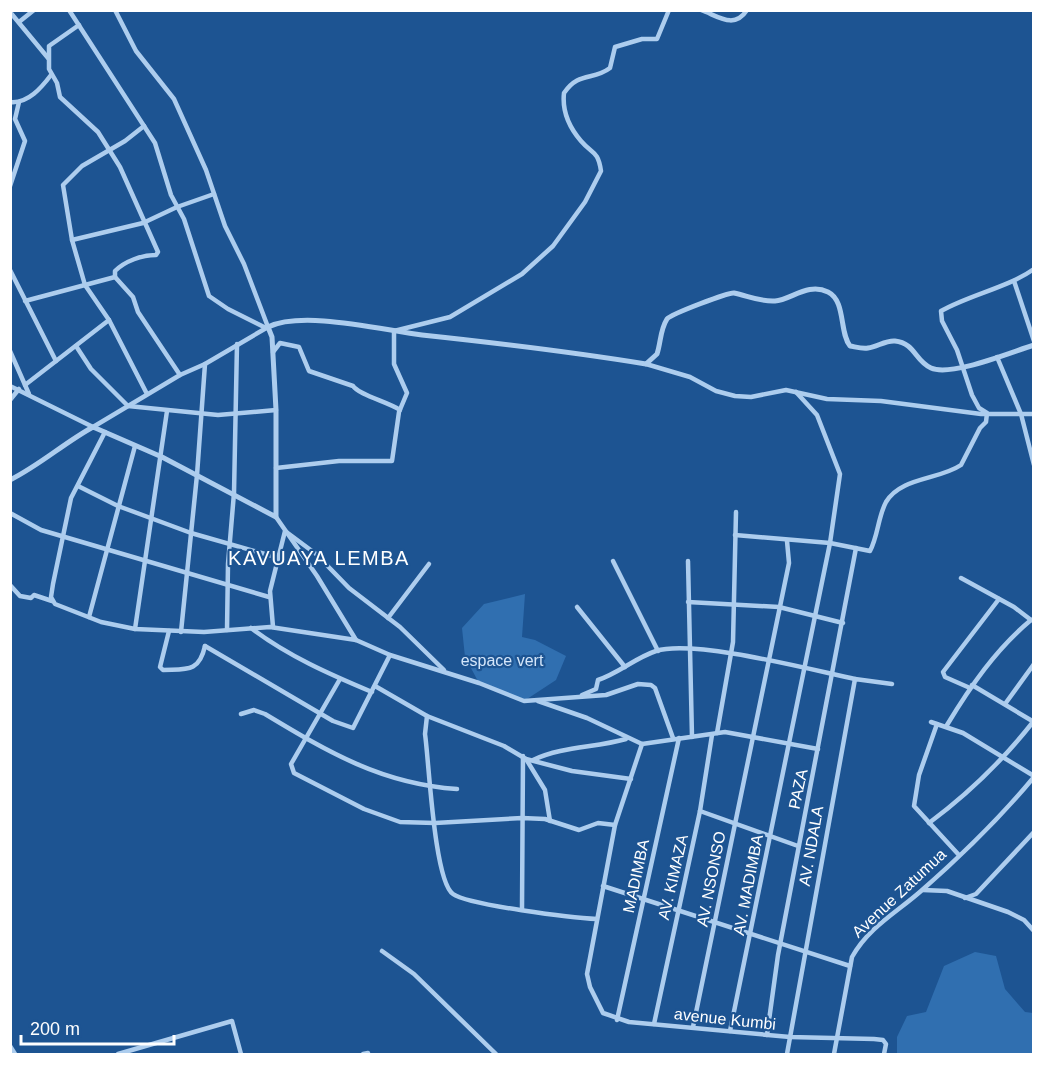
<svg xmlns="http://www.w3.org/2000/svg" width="1044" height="1065" font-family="Arial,sans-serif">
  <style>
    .green { fill: #306fb0 }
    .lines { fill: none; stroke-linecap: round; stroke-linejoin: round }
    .minor { stroke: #adcdee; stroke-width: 4.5 }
    .tertiary { stroke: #adcdee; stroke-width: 5 }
    .labels { text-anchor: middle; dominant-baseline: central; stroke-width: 4.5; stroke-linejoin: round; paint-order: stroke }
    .park-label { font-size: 16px; fill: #d4e6fa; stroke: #1d5492 }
    .street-label { font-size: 16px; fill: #fff; stroke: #1d5492 }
    .quarter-label { font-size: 20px; letter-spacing: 1.5px; fill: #fff; stroke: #1d5492 }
  </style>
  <rect width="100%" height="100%" fill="#1d5492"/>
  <g class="green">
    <polygon points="525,594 522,637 535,640 566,656 556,680 524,701 479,683 465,657 462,628 484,604"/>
    <polygon points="975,952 996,956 1005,989 1025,1012 1033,1013 1033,1054 897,1054 897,1037 907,1016 926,1012 944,966"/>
  </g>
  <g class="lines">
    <g class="minor">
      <polyline points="69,10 155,143 171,195 184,219 209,296 228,309 266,328"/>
      <path d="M701 10C718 16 734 30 747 10"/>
      <polyline points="10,12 48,58"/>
      <polyline points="19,22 34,10"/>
      <path d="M79 25 49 46V69L57 83 60 97 98 132 120 167 158 252 156 255C142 255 125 261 115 271V277"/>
      <path d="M10 102C28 104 42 87 51 75"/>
      <polyline points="144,126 125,141 82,166 63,185 72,240 85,285 109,320 147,394"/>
      <polyline points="10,186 25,141 15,119 19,102"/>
      <polyline points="72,240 143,223 177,207 214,194"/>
      <polyline points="10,270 56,361"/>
      <polyline points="1014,281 1034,341"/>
      <polyline points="25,301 115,277 133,297 138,312 180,375"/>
      <polyline points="76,346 91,369 128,406 218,415 276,410"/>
      <polyline points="10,351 29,394"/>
      <path d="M273 352 280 343 299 347 309 371 353 386C359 395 388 402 400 410"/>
      <polyline points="997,357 1021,414 1034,465"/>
      <polyline points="646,364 690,377 716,391 735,396 751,397 786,390 827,399 881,401 981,414 1034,414"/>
      <polyline points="25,385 109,320"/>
      <polyline points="10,386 93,427 180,375 205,364 268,327 244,264 225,226 206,170 174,99 136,51 115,10"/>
      <polyline points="10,400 19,389"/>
      <polyline points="105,432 71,498 53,584 51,597 55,604 101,622 135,629 204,632 270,627 356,640 390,655 479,683 524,701 606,695 638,684 651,685 655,688 673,738"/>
      <path d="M276 468 339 461H392L399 412 407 393 394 364V331L450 317 522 274 553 246 585 202 601 171C598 150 592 154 581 141 569 127 562 111 564 93 579 71 593 81 610 68L615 47 642 39H657L669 10"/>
      <polyline points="78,486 118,506 191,533 279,558"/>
      <polyline points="10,513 41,530 269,597"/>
      <polyline points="276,517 317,576 356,640"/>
      <path d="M735 535 830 543 870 551C878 536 878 517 886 502 901 477 939 480 961 465L980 428 986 422 987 413 979 408 972 395 957 350 942 321 941 311C969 295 1009 287 1034 269"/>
      <polyline points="613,561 658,651"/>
      <polyline points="688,561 692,737"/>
      <polyline points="961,578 1014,607 1031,620"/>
      <polyline points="10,585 20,596 31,598 34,595 52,601"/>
      <polyline points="688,602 779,607 843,623"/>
      <polyline points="577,607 625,667"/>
      <polyline points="89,617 135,446"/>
      <polyline points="388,618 429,564"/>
      <polyline points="273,627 270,591 285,531 316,554 349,588 400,627 444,670"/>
      <path d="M251 628C288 656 329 674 372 692"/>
      <polyline points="135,629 167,411"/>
      <polyline points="227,630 228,564 234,493 237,344"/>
      <path d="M169 631 160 667 163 670C186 669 199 673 205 646"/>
      <polyline points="181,632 197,475 205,364"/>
      <polyline points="205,646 333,721 353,728 390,655"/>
      <polyline points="340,679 291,764 294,773 364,809 400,822 435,823 522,818 545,819 579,830 598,823 615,825"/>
      <polyline points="375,686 427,716 504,746 526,759 572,771 631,779"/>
      <polyline points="970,688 945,677 943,672 999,599"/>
      <path d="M582 695 596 689 598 680C619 673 635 658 656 651 694 639 812 670 855 679"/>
      <polyline points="538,701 587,718 642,744 725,732 818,749"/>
      <polyline points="1005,704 1034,664"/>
      <path d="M241 714 254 710 265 714C328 752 382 784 457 789"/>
      <path d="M427 716 425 734C429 761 434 881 453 894 468 905 573 918 597 919"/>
      <polyline points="931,722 963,733 1034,776"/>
      <polyline points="937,724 919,775 914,806 958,854"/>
      <path d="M947 725C970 687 996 649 1031 620"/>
      <polyline points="717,733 733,642 736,512"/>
      <polyline points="642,744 615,825 587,974 590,987 603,1013 629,1022 790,1037 874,1039 883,1040 886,1044 884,1054"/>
      <polyline points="526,759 545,790 550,821"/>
      <path d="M533 760C563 746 595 748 626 739"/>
      <polyline points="700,811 798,846"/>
      <path d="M929 823C968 794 1003 760 1033 722H1034L972 685"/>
      <polyline points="603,886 850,966"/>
      <polyline points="923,890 947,891 1008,912 1024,920 1034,931"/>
      <polyline points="965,898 976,894 1034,832"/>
      <polyline points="522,909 523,756"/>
      <polyline points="382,951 414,974 496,1054"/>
      <polyline points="617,1020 679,738"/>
      <polyline points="654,1024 700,811 712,735"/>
      <polyline points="693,1027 789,563 787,541"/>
      <polyline points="730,1031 830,543 840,474 817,415 796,392"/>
      <polyline points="767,1035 778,955 856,548"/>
      <polyline points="10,1046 15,1054"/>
      <polyline points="118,1054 232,1021 241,1054"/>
      <polyline points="363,1054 368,1053"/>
      <polyline points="787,1054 855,679 892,684"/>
      <path d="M834 1054 852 957C869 927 896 913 921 891 961 856 1000 818 1034 777"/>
    </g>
    <path class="tertiary" d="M10 480C40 465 64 443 93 427L162 457 276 517V410L272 337 268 327C303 310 382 330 422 335 497 343 572 352 646 364L657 354C661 342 660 330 667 319 671 314 729 292 734 293 748 296 761 302 775 301 791 300 808 282 828 292 846 301 839 332 850 346 856 347 862 349 868 348 877 347 886 340 895 341 915 343 915 361 931 368 951 377 1011 352 1034 345"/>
  </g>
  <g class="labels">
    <g class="park-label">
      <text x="502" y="660">espace vert</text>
    </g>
    <g class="street-label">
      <text transform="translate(798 789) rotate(-78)">PAZA</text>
      <text transform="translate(811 846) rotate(-80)">AV. NDALA</text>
      <text transform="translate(636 876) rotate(-78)">MADIMBA</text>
      <text transform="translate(673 877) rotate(-77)">AV. KIMAZA</text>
      <text transform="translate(711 879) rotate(-79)">AV. NSONSO</text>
      <text transform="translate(748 885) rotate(-79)">AV. MADIMBA</text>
      <text transform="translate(899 893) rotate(-43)">Avenue Zatumua</text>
      <text transform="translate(725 1019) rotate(6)">avenue Kumbi</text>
    </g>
    <g class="quarter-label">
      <text x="319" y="558">KAVUAYA LEMBA</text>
    </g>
  </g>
  <rect width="1044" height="1065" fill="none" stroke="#ffffff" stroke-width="24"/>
  <path d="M21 1035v9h153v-9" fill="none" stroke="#ffffff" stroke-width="3"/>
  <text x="30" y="1035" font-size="18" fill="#ffffff" stroke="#1d5492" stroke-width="4.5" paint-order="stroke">200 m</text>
</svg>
